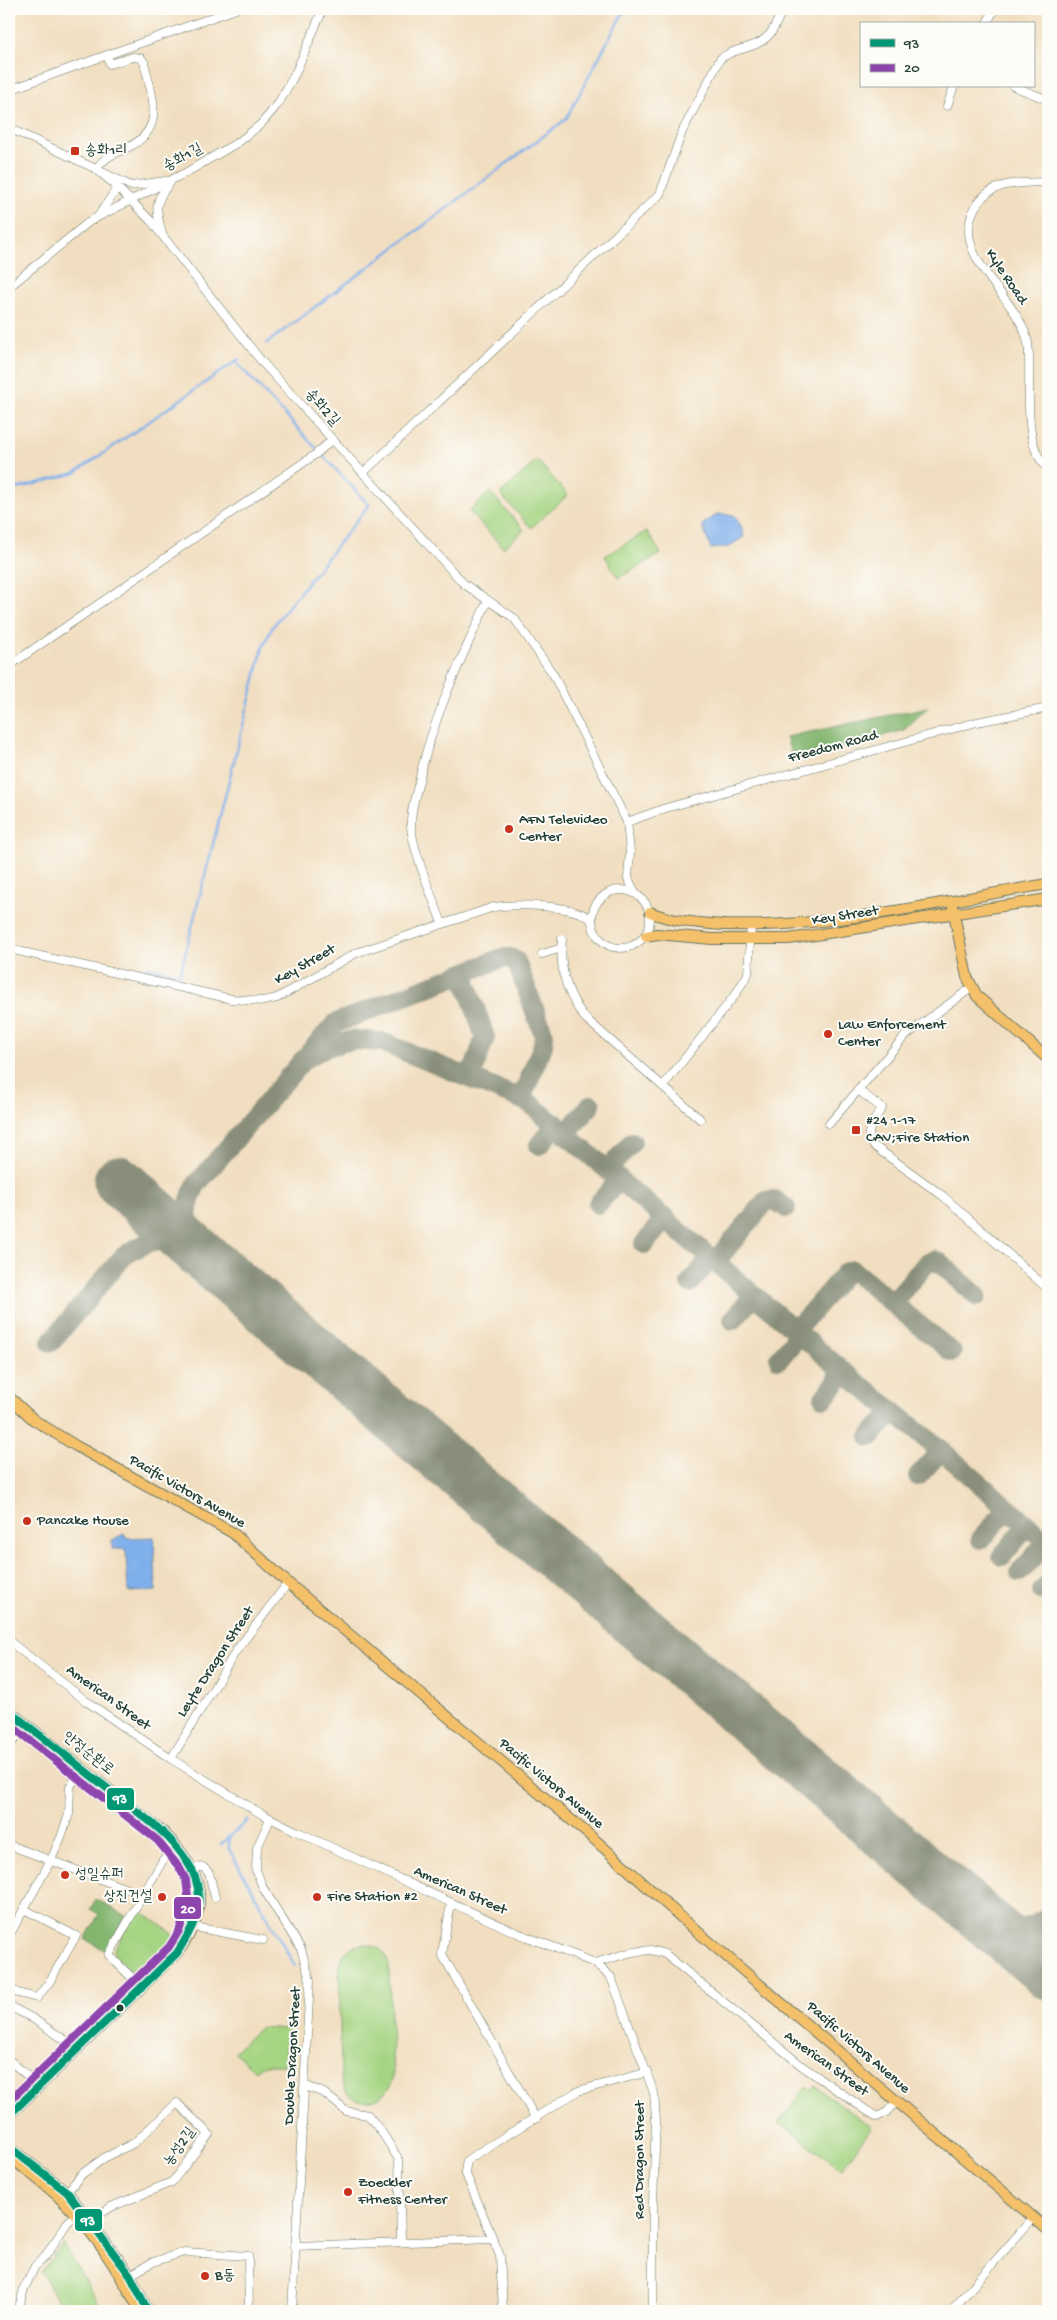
<svg xmlns="http://www.w3.org/2000/svg" width="1057" height="2320" font-family="'Gochi Hand','Poor Story',sans-serif">
  <style>
    .green { fill: #a5d482; stroke: #62885b }
    .forest { fill: #84b670; stroke: #527a52 }
    .water { fill: #80b0eb; stroke: #507690 }
    .lines { fill: none; stroke-linecap: round; stroke-linejoin: round }
    .stream { stroke: #80b0eb; stroke-width: 2.5 }
    .taxiway { stroke: #888e7a; stroke-width: 20 }
    .runway { stroke: #888e7a; stroke-width: 51 }
    .minor-casing { stroke: #687565; stroke-width: 9 }
    .major-casing { stroke: #687565; stroke-width: 12 }
    .minor { stroke: #fff; stroke-width: 8 }
    .major { stroke: #f4c16a; stroke-width: 10 }
    .bus-1-casing { stroke: #fdfcf7; stroke-width: 11 }
    .bus-2-casing { stroke: #fdfcf7; stroke-width: 11 }
    .bus-1 { stroke: #009775; stroke-width: 8 }
    .bus-2 { stroke: #8e44ad; stroke-width: 8 }
    .poi-dot { fill: #c8321e; stroke: #fdfcf7; stroke-width: 2 }
    .bus-dot { fill: #1f3d34; stroke: #fdfcf7; stroke-width: 2 }
    .labels { text-anchor: middle; dominant-baseline: central; stroke-width: 4; stroke-linejoin: round; paint-order: stroke }
    .poi-label { font-size: 15px; fill: #1f3d34; stroke: #fdfcf7; text-anchor: start }
    .street-label { font-size: 15px; fill: #1f3d34; stroke: #fdfcf7 }
    .line-badge { stroke: #fdfcf7; stroke-width: 2 }
    .badge-label { font-size: 14px; text-anchor: middle; font-weight: bold; fill: #fff }
  </style>
  <rect width="100%" height="100%" fill="#fdfcf7"/>
  <filter id="ink" filterUnits="userSpaceOnUse"><feTurbulence type="fractalNoise" baseFrequency=".02" numOctaves="2"/><feDisplacementMap in="SourceGraphic" scale="10" xChannelSelector="R" yChannelSelector="G"/><feConvolveMatrix kernelMatrix="1 2 1 2 8 2 1 2 1" color-interpolation-filters="sRGB"/></filter>
  <filter id="wash" filterUnits="userSpaceOnUse"><feTurbulence type="fractalNoise" baseFrequency=".0096" numOctaves="4" result="noise"/><feDisplacementMap in="SourceGraphic" scale="20" xChannelSelector="R" yChannelSelector="G"/><feGaussianBlur stdDeviation="1.12" result="paint"/><feColorMatrix in="noise" values="0 0 0 0 0 0 0 0 0 0 0 0 0 0 0 0 0 1.4 0 .05"/><feComposite in="paint" operator="in"/></filter>
  <g filter="url(#wash)">
    <rect width="100%" height="100%" fill="#f1dec0"/>
    <g class="green">
      <polygon points="537,460 568,495 531,528 500,494"/>
      <polygon points="490,492 524,530 503,548 469,511"/>
      <polygon points="647,531 661,554 618,578 605,556"/>
      <polygon points="138,1909 177,1937 136,1975 115,1956 114,1950"/>
      <path d="M366 1944C379 1946 386 1952 389 1965L393 2079C384 2107 347 2110 341 2079L339 1965C344 1950 351 1945 366 1944Z"/>
      <polygon points="261,2027 288,2029 284,2065 263,2065 255,2071 234,2052"/>
      <polygon points="815,2086 872,2127 842,2169 779,2123 806,2087 811,2091"/>
      <polygon points="63,2244 103,2310 64,2311 41,2272"/>
    </g>
    <g class="forest">
      <polygon points="928,707 904,730 793,760 786,737"/>
      <polygon points="96,1899 126,1916 106,1951 85,1939 99,1914 90,1909"/>
    </g>
    <g class="water">
      <polygon points="718,514 734,515 741,526 744,537 728,547 711,549 702,525"/>
      <polygon points="124,1534 126,1538 154,1537 156,1591 128,1592 126,1549 112,1549 112,1540"/>
    </g>
    <g class="lines">
      <g class="stream">
        <polyline points="267,343 566,119 625,9"/>
        <polyline points="9,491 75,473 239,359"/>
        <polyline points="147,972 148,967 180,974 263,647 273,626 369,505 235,361"/>
        <polyline points="229,1839 229,1849 295,1966"/>
        <polyline points="221,1844 248,1820"/>
      </g>
      <g class="taxiway">
        <polyline points="309,1053 336,1023 502,958 510,958 516,961 544,1035 543,1045 524,1092 515,1096"/>
        <polyline points="463,1076 474,1069 485,1037 466,982 466,975 470,971"/>
        <polyline points="566,1133 591,1105"/>
        <polyline points="539,1145 557,1124"/>
        <polyline points="608,1170 632,1142"/>
        <polyline points="598,1204 620,1179"/>
        <polyline points="644,1244 666,1218"/>
        <polyline points="716,1261 766,1201 775,1200 786,1208"/>
        <path d="M210 1262C187 1236 180 1217 196 1185L303 1060 324 1048 340 1043 353 1040 382 1042 528 1102 844 1372 941 1450 1048 1543"/>
        <polyline points="690,1283 712,1257"/>
        <polyline points="892,1303 925,1265 934,1260 939,1262 977,1296"/>
        <polyline points="733,1320 754,1295"/>
        <polyline points="792,1326 801,1324 846,1272 852,1270 952,1352"/>
        <path d="M51 1342 123 1257C152 1236 171 1233 200 1255"/>
        <polyline points="779,1359 800,1334"/>
        <polyline points="824,1398 839,1379 838,1366"/>
        <polyline points="870,1437 888,1417 900,1417"/>
        <polyline points="918,1476 936,1456 935,1445"/>
        <polyline points="981,1539 1003,1514 1015,1514"/>
        <polyline points="1002,1556 1023,1531 1035,1531"/>
        <polyline points="1020,1572 1041,1549 1048,1546"/>
        <polyline points="1042,1591 1048,1584"/>
        <path d="M1048 1918C1038 1933 1038 1952 1048 1967"/>
        <path d="M984 1919C1006 1931 1027 1933 1048 1917"/>
      </g>
      <polyline class="runway" points="119,1181 210,1262 1048,1974"/>
    </g>
  </g>
  <g filter="url(#ink)">
    <g class="lines">
      <defs>
        <g id="minor">
          <polyline points="986,24 995,9"/>
          <path d="M107 55 110 64 133 57 141 58 144 62C152 97 167 129 127 148 114 154 103 158 96 169L131 186 165 181"/>
          <polyline points="1013,86 1048,100"/>
          <polyline points="9,90 236,9"/>
          <polyline points="947,106 954,86"/>
          <polyline points="9,128 96,169 114,184 151,221 262,362 464,584 514,618 553,674 627,822 630,852 628,878 635,893"/>
          <path d="M1048 182C1019 183 987 180 973 212 952 260 1020 298 1028 343 1033 378 1019 444 1048 468"/>
          <polyline points="99,215 117,188"/>
          <path d="M162 234C156 211 153 202 170 183"/>
          <polyline points="9,287 90,221 187,172 240,141 261,124 278,104 295,74 323,9"/>
          <path d="M363 473 660 194 682 132 720 59C734 47 754 50 767 37 775 31 778 17 783 9"/>
          <polyline points="9,666 316,454 332,440"/>
          <polyline points="627,822 666,808 977,722 1048,708"/>
          <circle cx="621" cy="919" r="29"/>
          <path d="M442 923C433 899 412 849 411 825 410 811 416 795 419 781 433 717 461 659 488 600"/>
          <path d="M562 939C559 969 566 994 585 1018L700 1119"/>
          <path d="M9 949 232 999 263 1001 277 998 356 953 494 907C515 904 579 904 592 921"/>
          <polyline points="542,954 562,948"/>
          <polyline points="663,1086 735,995 748,974 751,926"/>
          <path d="M858 1090 882 1108C874 1121 862 1133 874 1146L943 1196 1048 1289"/>
          <polyline points="829,1124 905,1036 971,988"/>
          <polyline points="9,1641 86,1701 171,1759 260,1813 296,1831 517,1933 595,1963 632,1952 651,1950 665,1954 802,2066 866,2110 877,2117 887,2112 897,2101"/>
          <polyline points="9,1745 26,1728"/>
          <polyline points="171,1759 236,1651 288,1583"/>
          <polyline points="270,1819 257,1848 256,1870 263,1888 301,1949 310,1980 292,2311"/>
          <polyline points="9,1845 143,1895 163,1860 175,1847"/>
          <polyline points="193,1868 203,1867 209,1873 215,1897"/>
          <polyline points="451,1903 442,1954 536,2119"/>
          <polyline points="194,1927 263,1940"/>
          <polyline points="9,1936 51,1860 61,1837 69,1814 70,1786 81,1773"/>
          <polyline points="595,1963 611,1977 654,2093 656,2120 653,2204 653,2311"/>
          <polyline points="141,1987 109,1955 143,1895"/>
          <polyline points="9,1988 18,1993 37,1998 50,1981 76,1936 24,1909"/>
          <polyline points="9,2006 32,2018 71,2044"/>
          <polyline points="9,2060 36,2083"/>
          <polyline points="306,2086 324,2093 346,2111 368,2115 383,2134 399,2160 401,2242"/>
          <polyline points="67,2192 82,2174 104,2158 134,2143 177,2103 209,2134 172,2182 111,2207 90,2221"/>
          <polyline points="493,2239 500,2256 503,2311"/>
          <polyline points="294,2246 493,2239 465,2172 467,2160 578,2091 648,2072"/>
          <polyline points="127,2277 153,2262 184,2252 248,2256 249,2310"/>
          <polyline points="18,2311 24,2289 35,2266 45,2257 67,2223 79,2211"/>
          <polyline points="951,2311 1033,2218"/>
        </g>
        <g id="major">
          <polyline points="953,909 967,977 977,996 1048,1059"/>
          <path d="M650 912C673 922 699 923 724 925 832 929 942 901 1048 884"/>
          <polyline points="646,936 657,934 712,939 789,939 1048,899"/>
          <polyline points="9,1397 34,1420 76,1446 233,1533 288,1583 594,1839 692,1927 1048,2230"/>
          <path d="M9 1711 164 1833C204 1873 212 1906 177 1953L9 2115"/>
          <path d="M9 1721 173 1850C185 1867 197 1892 190 1914 180 1951 136 1983 109 2009 75 2040 41 2071 9 2104"/>
          <polyline points="9,2147 67,2192 130,2275 148,2311"/>
          <path d="M9 2156C26 2170 44 2183 60 2198 93 2229 119 2271 140 2311"/>
        </g>
      </defs>
      <use href="#minor" class="minor-casing"/>
      <use href="#major" class="major-casing"/>
      <use href="#minor" class="minor"/>
      <use href="#major" class="major"/>
      <defs>
        <g id="bus-1">
          <path d="M9 1711C45 1739 81 1768 117 1796 138 1813 162 1828 178 1849 188 1861 196 1874 198 1889 202 1913 189 1934 177 1953L9 2115"/>
          <polyline points="9,2147 67,2192 130,2275 148,2311"/>
        </g>
        <polyline id="bus-2" points="9,1724 157,1840 179,1867 186,1880 189,1904 179,1931 169,1947 9,2101"/>
      </defs>
      <use href="#bus-1" class="bus-1-casing"/>
      <use href="#bus-2" class="bus-2-casing"/>
      <use href="#bus-1" class="bus-1"/>
      <use href="#bus-2" class="bus-2"/>
    </g>
  </g>
  <g class="poi-dot">
    <rect x="70" y="146" width="10" height="10" rx="2.5"/>
    <circle cx="509" cy="829" r="5"/>
    <circle cx="828" cy="1034" r="5"/>
    <rect x="851" y="1125" width="10" height="10" rx="2.5"/>
    <circle cx="27" cy="1521" r="5"/>
    <circle cx="65" cy="1875" r="5"/>
    <circle cx="162" cy="1897" r="5"/>
    <circle cx="317" cy="1897" r="5"/>
    <circle cx="348" cy="2192" r="5"/>
    <circle cx="205" cy="2276" r="5"/>
  </g>
  <circle class="bus-dot" cx="120" cy="2008" r="4.5"/>
  <g class="labels">
    <g class="poi-label">
      <text x="85" y="151">송화1리</text>
      <text x="519" y="820">AFN Televideo<tspan x="519" dy="17">Center</tspan></text>
      <text x="838" y="1025">Law Enforcement<tspan x="838" dy="17">Center</tspan></text>
      <text x="866" y="1121">#24 1-17<tspan x="866" dy="17">CAV;Fire Station</tspan></text>
      <text x="37" y="1521">Pancake House</text>
      <text x="75" y="1875">성일슈퍼</text>
      <text x="152" y="1897" text-anchor="end">상진건설</text>
      <text x="327" y="1897">Fire Station #2</text>
      <text x="358" y="2183">Zoeckler<tspan x="358" dy="17">Fitness Center</tspan></text>
      <text x="215" y="2276">B동</text>
    </g>
    <g class="street-label">
      <text transform="translate(183 158) rotate(-29)">송화1길</text>
      <text transform="translate(1006 277) rotate(56)">Kyle Road</text>
      <text transform="translate(322 408) rotate(48)">송화2길</text>
      <text transform="translate(833 747) rotate(-15)">Freedom Road</text>
      <text transform="translate(845 916) rotate(-9)">Key Street</text>
      <text transform="translate(305 965) rotate(-30)">Key Street</text>
      <text transform="translate(187 1492) rotate(30)">Pacific Victors Avenue</text>
      <text transform="translate(216 1662) rotate(-57)">Leyte Dragon Street</text>
      <text transform="translate(108 1698) rotate(36)">American Street</text>
      <text transform="translate(88 1754) rotate(38)">안정순환로</text>
      <text transform="translate(551 1784) rotate(40)">Pacific Victors Avenue</text>
      <text transform="translate(460 1891) rotate(24)">American Street</text>
      <text transform="translate(858 2048) rotate(41)">Pacific Victors Avenue</text>
      <text transform="translate(293 2056) rotate(-87)">Double Dragon Street</text>
      <text transform="translate(826 2064) rotate(36)">American Street</text>
      <text transform="translate(180 2147) rotate(-55)">농성2길</text>
      <text transform="translate(640 2160) rotate(-90)">Red Dragon Street</text>
    </g>
  </g>
  <g class="line-badge">
    <rect x="106" y="1787" width="29" height="24" rx="5" fill="#009775"/>
    <rect x="173" y="1896" width="29" height="24" rx="5" fill="#8e44ad"/>
    <rect x="74" y="2208" width="29" height="24" rx="5" fill="#009775"/>
  </g>
  <g class="badge-label">
    <text x="120" y="1803">93</text>
    <text x="188" y="1913">20</text>
    <text x="88" y="2225">93</text>
  </g>
  <rect width="1057" height="2320" fill="none" stroke="#fdfcf7" stroke-width="30"/>
  <rect x="860" y="22" width="175" height="65" fill="#fdfcf7" stroke="#a4b0a9"/>
  <rect x="870" y="39" width="25" height="8" fill="#009775" stroke="#a4b0a9"/>
  <text x="904" y="48" font-size="15" fill="#1f3d34">93</text>
  <rect x="870" y="64" width="25" height="8" fill="#8e44ad" stroke="#a4b0a9"/>
  <text x="904" y="72" font-size="15" fill="#1f3d34">20</text>
</svg>
